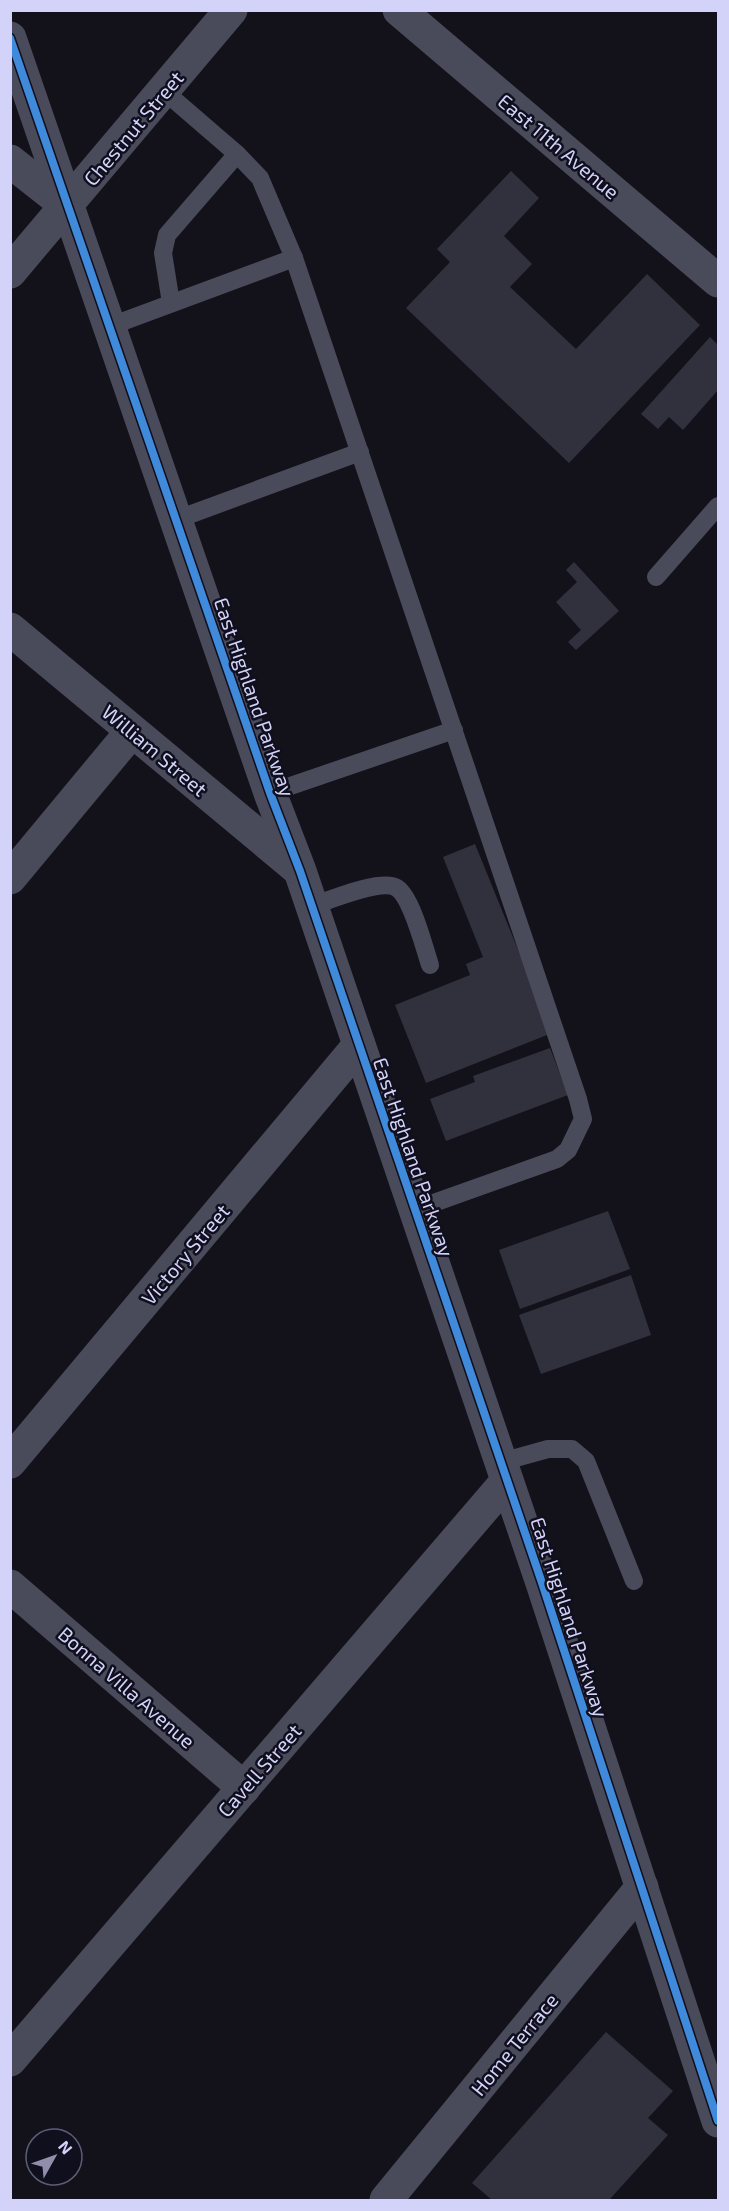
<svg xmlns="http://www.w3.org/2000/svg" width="729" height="2211" font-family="'Exo 2',sans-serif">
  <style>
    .building { fill: #31303d }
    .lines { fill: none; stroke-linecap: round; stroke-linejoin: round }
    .service { stroke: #494a5a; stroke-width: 18 }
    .minor { stroke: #494a5a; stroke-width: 33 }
    .tertiary { stroke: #494a5a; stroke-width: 33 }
    .cycleway-casing { stroke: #100f1e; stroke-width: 11 }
    .cycleway { stroke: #408adc; stroke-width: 8 }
    .labels { text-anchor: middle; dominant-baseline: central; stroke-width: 5; stroke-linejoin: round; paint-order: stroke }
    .street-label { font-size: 20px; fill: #d3d3f9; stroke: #100f1e }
  </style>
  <rect width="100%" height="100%" fill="#13121a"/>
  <g class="building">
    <polygon points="511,171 539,198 504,236 532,264 510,287 576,349 647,274 700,325 569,463 406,308 450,262 437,249"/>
    <polygon points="710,337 718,345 718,390 683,430 669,417 658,429 641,414"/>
    <polygon points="574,562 619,611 576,650 568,642 581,630 556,602 577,582 566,570"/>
    <polygon points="475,844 552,1033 426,1083 395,1005 470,975 466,964 483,957 443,857"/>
    <polygon points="550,1048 568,1095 446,1141 430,1099 475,1082 473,1076"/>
    <polygon points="608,1211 630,1269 520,1309 499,1250"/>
    <polygon points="631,1275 651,1335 541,1374 519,1315"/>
    <polygon points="606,2032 673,2091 648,2118 668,2135 609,2200 492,2200 472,2183"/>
  </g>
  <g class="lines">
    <g class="service">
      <polyline points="164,91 237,154"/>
      <polyline points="171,303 163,253 167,235 237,154 260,178 294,258 578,1099 583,1119 568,1150 557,1159 414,1210"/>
      <polyline points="108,327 294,258"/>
      <polyline points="175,520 360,452"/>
      <polyline points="656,577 718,506"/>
      <polyline points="270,793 454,730"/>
      <path d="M312 906C330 900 382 878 397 888 412 898 424 947 430 965"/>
      <polyline points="501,1462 548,1449 572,1449 586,1461 634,1581"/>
    </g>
    <g class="minor">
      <polyline points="399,10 718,281"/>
      <polyline points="10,38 270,793 300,871 542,1583 718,2121"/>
      <polyline points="10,161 67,206"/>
      <polyline points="10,629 297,868"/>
      <polyline points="10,878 132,731"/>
      <polyline points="10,1462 359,1045"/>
      <polyline points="10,1586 244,1788"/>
      <polyline points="10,2060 507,1481"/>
      <polyline points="386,2200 642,1887"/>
    </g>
    <polyline class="tertiary" points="10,272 231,10"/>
    <defs>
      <polyline id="cycleway" points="10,38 270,793 300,871 542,1583 718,2121"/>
    </defs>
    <use href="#cycleway" class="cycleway-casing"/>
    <use href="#cycleway" class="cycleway"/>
  </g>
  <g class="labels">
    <g class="street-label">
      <text transform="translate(133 128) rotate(-50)">Chestnut Street</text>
      <text transform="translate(559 146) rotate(40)">East 11th Avenue</text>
      <text transform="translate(255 697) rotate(71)">East Highland Parkway</text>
      <text transform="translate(155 750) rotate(40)">William Street</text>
      <text transform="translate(414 1157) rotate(71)">East Highland Parkway</text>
      <text transform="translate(185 1254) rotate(-50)">Victory Street</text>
      <text transform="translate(570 1617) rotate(72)">East Highland Parkway</text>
      <text transform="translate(127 1687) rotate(41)">Bonna Villa Avenue</text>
      <text transform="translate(259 1770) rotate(-49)">Cavell Street</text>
      <text transform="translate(514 2044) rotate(-51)">Home Terrace</text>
    </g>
  </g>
  <rect width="729" height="2211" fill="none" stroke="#d3d3f9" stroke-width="24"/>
  <g transform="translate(54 2157) rotate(50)"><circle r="28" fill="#100f1e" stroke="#5e5d76" stroke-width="1.5"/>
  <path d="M0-4.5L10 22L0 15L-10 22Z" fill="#908fab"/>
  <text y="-9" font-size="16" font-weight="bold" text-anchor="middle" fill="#d3d3f9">N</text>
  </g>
</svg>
